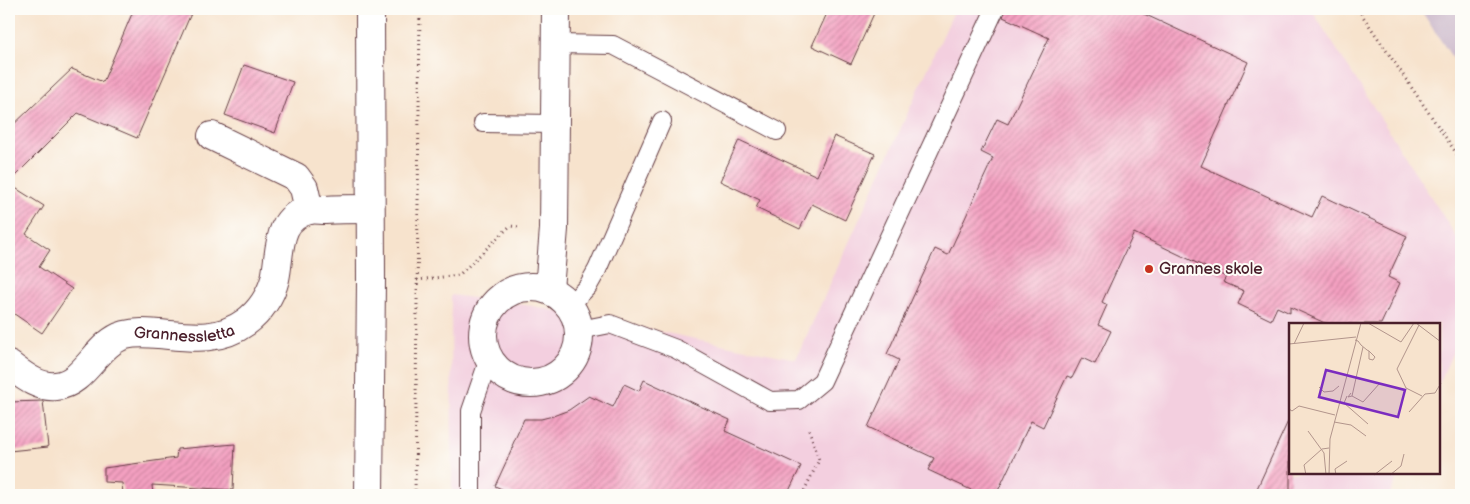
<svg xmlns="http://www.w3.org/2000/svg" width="1470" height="504" font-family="'Balsamiq Sans',sans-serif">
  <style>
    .built { fill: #f3cfdf }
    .industrial { fill: #cfbdce }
    .building { fill: url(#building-hatch) }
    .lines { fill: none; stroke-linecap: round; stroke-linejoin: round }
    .lane-casing { stroke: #643c43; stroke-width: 20 }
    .street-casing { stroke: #643c43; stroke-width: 30 }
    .secondary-casing { stroke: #643c43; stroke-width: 30 }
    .path { stroke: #643c43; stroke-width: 3; stroke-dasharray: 1 4; stroke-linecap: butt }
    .lane { stroke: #fff; stroke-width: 18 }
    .street { stroke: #fff; stroke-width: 28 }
    .secondary { stroke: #fff; stroke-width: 28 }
    .poi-dot { fill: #c8321e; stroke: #fdfcf7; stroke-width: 2 }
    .labels { text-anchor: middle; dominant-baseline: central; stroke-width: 4; stroke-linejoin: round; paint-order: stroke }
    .poi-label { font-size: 16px; fill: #4a1f2b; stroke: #fdfcf7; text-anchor: start }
    .street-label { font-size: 16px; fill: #4a1f2b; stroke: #fdfcf7 }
    .inset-road { fill: none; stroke: #b2958c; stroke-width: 1 }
    .view { fill: #7b2cbf; fill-opacity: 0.15; stroke: #7b2cbf; stroke-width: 2.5 }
    .inset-edge { fill: none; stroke: #4a1f2b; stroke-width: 2.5 }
  </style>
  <defs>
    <pattern id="building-hatch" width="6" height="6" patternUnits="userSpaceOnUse" patternTransform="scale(1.25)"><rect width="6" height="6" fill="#f4a0c1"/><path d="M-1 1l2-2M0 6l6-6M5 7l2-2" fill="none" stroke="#c8829d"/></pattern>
  </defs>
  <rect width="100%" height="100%" fill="#fdfcf7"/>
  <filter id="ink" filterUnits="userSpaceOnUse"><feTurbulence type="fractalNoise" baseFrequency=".02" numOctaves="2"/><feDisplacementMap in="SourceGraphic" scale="10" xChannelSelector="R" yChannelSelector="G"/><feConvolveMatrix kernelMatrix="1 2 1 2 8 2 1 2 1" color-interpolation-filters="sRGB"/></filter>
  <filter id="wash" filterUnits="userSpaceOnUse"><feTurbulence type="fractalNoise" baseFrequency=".0096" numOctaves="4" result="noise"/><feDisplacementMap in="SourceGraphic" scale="20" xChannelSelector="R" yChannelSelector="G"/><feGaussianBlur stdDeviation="1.12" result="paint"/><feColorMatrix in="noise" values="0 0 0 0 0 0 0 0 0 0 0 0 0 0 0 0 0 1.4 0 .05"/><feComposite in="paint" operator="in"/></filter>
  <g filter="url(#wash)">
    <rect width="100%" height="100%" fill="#f7e3cd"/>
    <polygon class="built" points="955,9 1311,9 1459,241 1461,242 1461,333 1439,384 1439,324 1290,324 1290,473 1400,473 1389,495 452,495 451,295 532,306 796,359"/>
    <polygon class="industrial" points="1420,9 1461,9 1461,71"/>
    <g id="blocks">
      <g class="building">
        <polygon points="134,9 193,9 137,138 78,113 9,182 9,129 72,69 103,82"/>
        <polygon points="829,9 876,9 851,64 812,46"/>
        <polygon points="1006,9 1133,9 1248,62 1201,166 1312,217 1322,196 1407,236 1388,277 1400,283 1381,324 1327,324 1290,307 1290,313 1277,307 1271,320 1238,304 1244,291 1223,282 1226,277 1134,233 1102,302 1107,305 1098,325 1111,331 1095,364 1082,358 1072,378 1067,376 1043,427 1031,421 996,495 982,495 928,470 934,458 868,427 899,360 887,354 922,277 935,249 948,255 993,158 981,152 997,119 1008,124 1049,38 1003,17"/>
        <polygon points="244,65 293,82 275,133 225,115"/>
        <polygon points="834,136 875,154 845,220 812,204 800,229 756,208 760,200 720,181 739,140 817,176"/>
        <polygon points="9,184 44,206 26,234 50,250 39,267 72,289 42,333 10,311 9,313"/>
        <polygon points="644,380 730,420 725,431 801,466 787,495 515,495 495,486 513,447 512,446 524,419 541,419 553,416 569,410 589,396 613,407 624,384 639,391"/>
        <polygon points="43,401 48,447 9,451 9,402"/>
        <polygon points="1290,417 1290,495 1254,495"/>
        <polygon points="235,444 233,490 152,485 153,495 123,495 122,483 104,482 104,468 176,458 177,449"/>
      </g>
    </g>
  </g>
  <g filter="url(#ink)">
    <use href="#blocks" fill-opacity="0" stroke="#643c43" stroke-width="1"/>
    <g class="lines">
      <defs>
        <g id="lane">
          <polyline points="556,44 613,45 777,131"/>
          <polyline points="483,123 555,124"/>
          <polyline points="570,305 588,286 597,270 662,121"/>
          <polyline points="580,330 610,324 676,349 770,401 799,400 822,381 995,9"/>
          <polyline points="471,495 471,411 489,359"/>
        </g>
        <g id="street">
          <polyline points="212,136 296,177 304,188 309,210"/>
          <circle cx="531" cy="335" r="48"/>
          <polyline points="549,289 554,229 556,9"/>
          <path id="s1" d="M9 365C23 375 38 388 56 386 86 383 96 343 125 335 136 332 147 333 159 334 190 337 219 342 246 322 260 312 271 295 275 279 281 253 275 218 309 210 314 209 320 210 325 210 340 209 355 209 370 209"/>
        </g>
        <polyline id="secondary" points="369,495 371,280 370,9"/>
      </defs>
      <use href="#lane" class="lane-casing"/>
      <use href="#street" class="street-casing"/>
      <use href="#secondary" class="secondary-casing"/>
      <g class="path">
        <polyline points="1358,9 1461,160"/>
        <polyline points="417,280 459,275 510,226 520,227"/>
        <polyline points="415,495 420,9"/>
        <polyline points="802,495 819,460 808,426"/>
      </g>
      <use href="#lane" class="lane"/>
      <use href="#street" class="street"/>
      <use href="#secondary" class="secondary"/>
    </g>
  </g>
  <circle class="poi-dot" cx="1149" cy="269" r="5"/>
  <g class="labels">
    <g class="poi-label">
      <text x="1159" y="269">Grannes skole</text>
    </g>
    <g class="street-label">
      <text stroke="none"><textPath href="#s1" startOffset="200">Grannessletta</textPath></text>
    </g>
  </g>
  <g transform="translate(1289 323)">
    <rect width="151" height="151" fill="#f7e3cd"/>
    <path class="inset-road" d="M79 0 112 19 125 0M127 0 152 19M130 2 108 46 117 65 133 73M66 17 69 18 72 22 78 27 80 28 86 34 84 37 80 36V28M0 21 67 14M5 21 15 0M30 64 35 69 44 68 50 63M62 70 59 74 63 73 74 24M58 73 55 80 79 101M63 73 74 79 91 60M0 86 3 88 10 83 46 92M120 89 136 71 146 70 152 60M45 99 62 102 77 113M19 108 35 130 37 152M17 152 15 142 33 126 40 125M40 152 41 116 72 0M47 152 46 146 58 138M85 152 103 138M101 152 112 143 115 131"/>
    <path class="view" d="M37 47 116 67 109 94 30 74Z"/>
    <rect width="151" height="151" class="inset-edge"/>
  </g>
  <rect width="1470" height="504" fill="none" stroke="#fdfcf7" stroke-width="30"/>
</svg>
